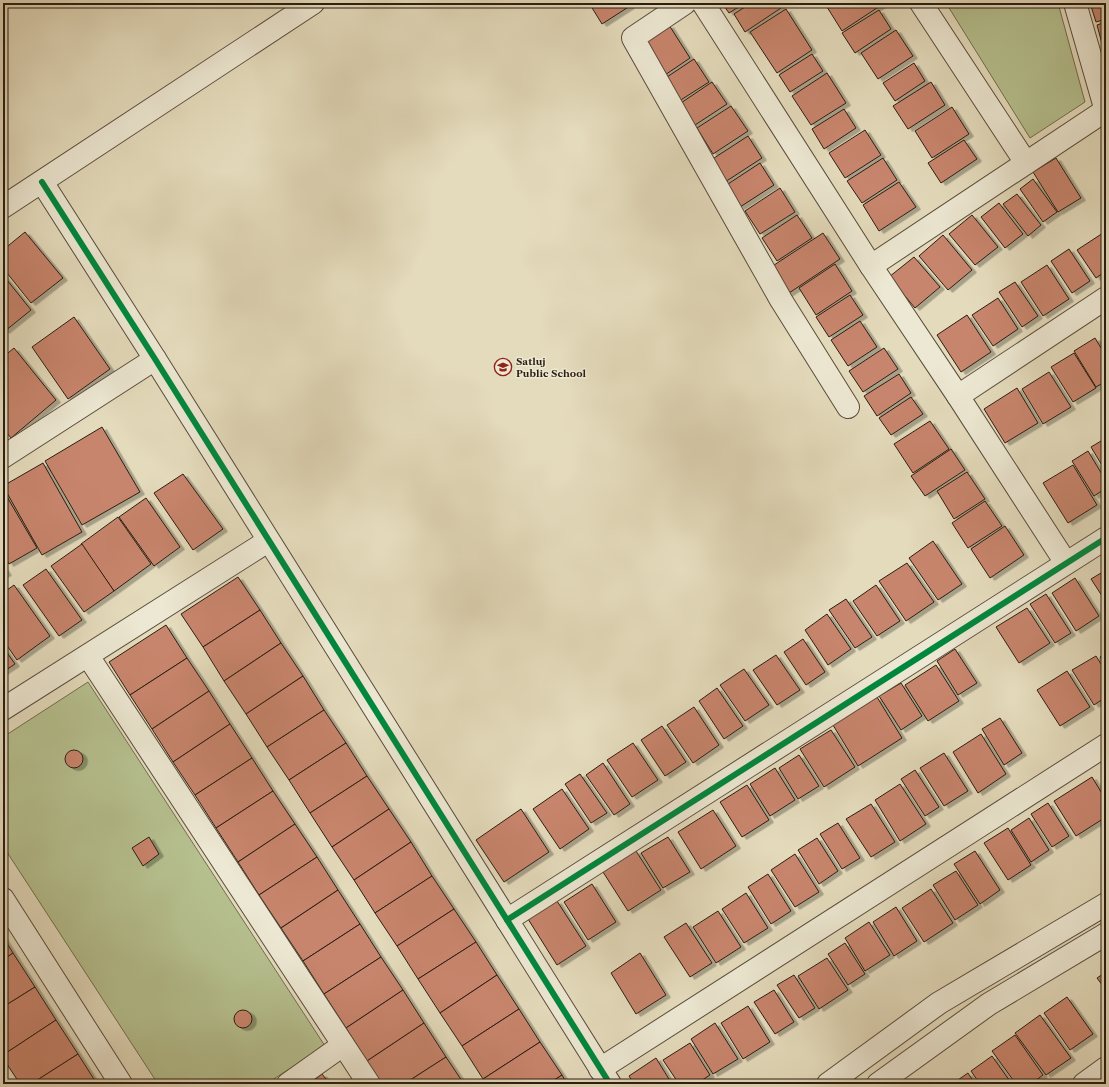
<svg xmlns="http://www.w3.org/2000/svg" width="1109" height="1087" font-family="'Libre Caslon Text',serif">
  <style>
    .green { fill: #b6c08f; stroke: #706e50 }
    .building { fill: #c8856d; stroke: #2b1d11; filter: url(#shadow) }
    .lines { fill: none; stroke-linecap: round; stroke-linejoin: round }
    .minor-casing { stroke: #594c3c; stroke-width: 24 }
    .tertiary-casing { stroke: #594c3c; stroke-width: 24 }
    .minor { stroke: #ede8d3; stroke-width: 22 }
    .tertiary { stroke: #ede8d3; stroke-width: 22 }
    .cycleway-casing { stroke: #ede8d3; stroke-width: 8 }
    .cycleway { stroke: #00873e; stroke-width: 6 }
    .labels { text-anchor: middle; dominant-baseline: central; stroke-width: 3; stroke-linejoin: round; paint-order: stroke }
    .poi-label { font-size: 10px; font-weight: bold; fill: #2b1d11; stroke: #ede8d3; text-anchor: start }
  </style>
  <defs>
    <filter id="shadow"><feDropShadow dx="4.5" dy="2.5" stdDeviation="0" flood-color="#0004"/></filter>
  </defs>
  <rect width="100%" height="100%" fill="#e4dbbc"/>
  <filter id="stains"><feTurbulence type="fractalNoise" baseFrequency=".005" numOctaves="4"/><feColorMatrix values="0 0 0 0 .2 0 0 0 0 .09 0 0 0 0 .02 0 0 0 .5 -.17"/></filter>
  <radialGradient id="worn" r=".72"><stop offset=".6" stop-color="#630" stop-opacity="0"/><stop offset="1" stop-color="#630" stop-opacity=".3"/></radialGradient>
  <g class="green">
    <polygon points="946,3 1058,3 1085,102 1030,138"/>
    <polygon points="88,682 325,1046 266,1084 158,1084 3,846 3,737"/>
  </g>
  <g class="building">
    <polygon points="589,3 628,3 630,6 602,24"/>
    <polygon points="722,3 745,3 729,13"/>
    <polygon points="751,3 778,3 781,8 745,32 734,14"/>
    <polygon points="833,3 882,3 883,4 842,31 827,7"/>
    <polygon points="1090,3 1106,3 1106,19 1096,22"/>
    <polygon points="786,9 812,50 777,73 750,32"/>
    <polygon points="879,10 891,29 855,53 842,33"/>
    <polygon points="1106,22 1106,55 1105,55 1097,25"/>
    <polygon points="669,25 690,58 659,79 637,46"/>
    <polygon points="896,30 913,56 878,79 861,53"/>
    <polygon points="812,54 823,71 790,92 779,75"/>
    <polygon points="694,59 709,82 676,103 661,81"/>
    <polygon points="914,63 925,81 895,101 883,83"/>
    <polygon points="827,73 846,103 811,125 792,96"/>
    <polygon points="712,82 727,104 692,127 678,105"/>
    <polygon points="931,82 945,105 908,129 893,106"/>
    <polygon points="731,106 748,131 713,154 697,128"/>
    <polygon points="952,107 969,134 932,158 915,131"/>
    <polygon points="844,109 856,128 824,149 812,129"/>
    <polygon points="865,130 881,155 845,178 829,153"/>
    <polygon points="748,136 762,158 725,182 711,160"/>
    <polygon points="964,140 977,159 941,183 928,163"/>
    <polygon points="883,158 897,180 862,203 847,181"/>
    <polygon points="1056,158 1081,198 1058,212 1033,172"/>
    <polygon points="760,163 774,185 740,207 725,186"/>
    <polygon points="1033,179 1057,212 1043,222 1020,189"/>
    <polygon points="899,182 916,207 879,231 863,205"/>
    <polygon points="780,188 795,212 760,234 745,211"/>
    <polygon points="1017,194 1041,225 1028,236 1003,204"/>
    <polygon points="999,203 1023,234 1005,248 981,217"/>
    <polygon points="797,215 812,238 777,261 762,238"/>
    <polygon points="972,215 998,247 975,265 949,234"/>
    <polygon points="25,232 63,278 31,303 3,268 3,250"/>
    <polygon points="823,233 840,259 786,295 768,269"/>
    <polygon points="1103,233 1106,238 1106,271 1096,278 1077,250"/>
    <polygon points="943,235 972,270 948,290 919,256"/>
    <polygon points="1069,249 1090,281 1072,293 1051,261"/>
    <polygon points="914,257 940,287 915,308 889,277"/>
    <polygon points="835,264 852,291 816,315 799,288"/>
    <polygon points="1047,265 1069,299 1043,316 1021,282"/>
    <polygon points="3,275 31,310 5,331 3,329"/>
    <polygon points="1015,282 1038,316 1022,327 999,292"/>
    <polygon points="850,295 863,315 829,337 816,317"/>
    <polygon points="998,298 1018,329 993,346 972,315"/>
    <polygon points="967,315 991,352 961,372 937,335"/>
    <polygon points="74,317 110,369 68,399 32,347"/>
    <polygon points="860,321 877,347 848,366 831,340"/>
    <polygon points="1095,338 1106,356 1106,381 1096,387 1074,351"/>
    <polygon points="14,348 56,400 11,438 3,428 3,357"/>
    <polygon points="884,348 898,369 863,392 849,371"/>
    <polygon points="1074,353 1096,388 1073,402 1051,367"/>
    <polygon points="1049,372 1071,407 1043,424 1022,389"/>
    <polygon points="899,374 911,393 877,416 864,396"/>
    <polygon points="1017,388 1038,423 1005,443 984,409"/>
    <polygon points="911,397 923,414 891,435 879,418"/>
    <polygon points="930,421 949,449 913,473 894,444"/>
    <polygon points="102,427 140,492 82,525 45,461"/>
    <polygon points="1106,438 1106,472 1091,447"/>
    <polygon points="951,449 965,470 925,496 911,476"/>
    <polygon points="1088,451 1106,481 1106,488 1094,496 1072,461"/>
    <polygon points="43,463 82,532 42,555 3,486"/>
    <polygon points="1073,465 1097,505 1068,523 1043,483"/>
    <polygon points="967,472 985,499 954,519 937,491"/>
    <polygon points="183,474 223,529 193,550 154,493"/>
    <polygon points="3,490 37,548 9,564 3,553"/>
    <polygon points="146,498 180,547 154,566 119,517"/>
    <polygon points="985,501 1002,526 968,548 952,523"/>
    <polygon points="118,517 151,564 114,591 81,544"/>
    <polygon points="1005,526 1024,555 990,578 971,549"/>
    <polygon points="933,541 962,584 938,600 909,558"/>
    <polygon points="82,544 114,591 84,612 51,566"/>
    <polygon points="907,563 934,602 906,621 879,581"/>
    <polygon points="3,567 7,573 3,575"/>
    <polygon points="46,569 82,620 59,636 23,585"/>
    <polygon points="1106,570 1106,602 1091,579"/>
    <polygon points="238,577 260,610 203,647 181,614"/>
    <polygon points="1075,578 1099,616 1076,631 1052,593"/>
    <polygon points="14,585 50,636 17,660 3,640 3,593"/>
    <polygon points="876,585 900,621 877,636 853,601"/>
    <polygon points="1046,594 1071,633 1055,643 1030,604"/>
    <polygon points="846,599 872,637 855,648 829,610"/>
    <polygon points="1027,608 1050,643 1019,663 996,627"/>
    <polygon points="260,610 281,643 224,681 203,647"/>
    <polygon points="827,614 851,649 828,665 805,630"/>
    <polygon points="166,625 187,658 130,695 109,662"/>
    <polygon points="803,639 825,672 806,685 784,652"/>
    <polygon points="281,643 303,676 246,714 224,681"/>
    <polygon points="3,647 15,664 3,672"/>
    <polygon points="955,649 977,683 958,695 937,661"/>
    <polygon points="1106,653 1106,666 1100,657"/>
    <polygon points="776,655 800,690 777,705 753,670"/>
    <polygon points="1096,656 1106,672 1106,697 1094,705 1072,670"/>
    <polygon points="187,658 209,691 152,729 130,695"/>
    <polygon points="936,665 959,701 928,721 905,685"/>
    <polygon points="744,669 769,705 745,721 720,685"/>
    <polygon points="1067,671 1090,707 1060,726 1037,690"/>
    <polygon points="303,676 324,710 267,747 246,714"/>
    <polygon points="901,683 922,716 901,730 879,696"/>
    <polygon points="717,688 743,726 724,739 699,701"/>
    <polygon points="209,691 230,724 173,762 152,729"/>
    <polygon points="877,697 902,738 858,766 833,725"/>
    <polygon points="694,707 719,745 693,763 667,725"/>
    <polygon points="324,710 346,743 289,780 267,747"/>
    <polygon points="1000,718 1022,753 1004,765 982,729"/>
    <polygon points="230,724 252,758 195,795 173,762"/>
    <polygon points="662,726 686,762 665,776 641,740"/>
    <polygon points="831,730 855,767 824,787 800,749"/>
    <polygon points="981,734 1006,774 978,793 953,752"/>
    <polygon points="346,743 367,776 310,813 289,780"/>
    <polygon points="633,743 658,780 632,797 607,760"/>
    <circle cx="74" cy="759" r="9"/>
    <polygon points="944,753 968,791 944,806 920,768"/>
    <polygon points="799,755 819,786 798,799 779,768"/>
    <polygon points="252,758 273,791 216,828 195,795"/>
    <polygon points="603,763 630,804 614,815 586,775"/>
    <polygon points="775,768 795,800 770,816 750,784"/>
    <polygon points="915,770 939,807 925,816 901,779"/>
    <polygon points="580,774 607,813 591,823 565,784"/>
    <polygon points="367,776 389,809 332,847 310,813"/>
    <polygon points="1092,777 1106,800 1106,817 1076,836 1054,801"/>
    <polygon points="900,784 926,824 900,841 875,800"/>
    <polygon points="747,785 769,820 742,837 720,802"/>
    <polygon points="562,789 589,829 560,849 533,809"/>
    <polygon points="273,791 295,824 238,862 216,828"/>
    <polygon points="1048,803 1069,836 1052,847 1031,814"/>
    <polygon points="871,804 895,842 871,857 846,819"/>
    <polygon points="389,809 411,842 354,880 332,847"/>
    <polygon points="521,809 549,852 504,882 476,840"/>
    <polygon points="713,810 736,846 701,869 678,832"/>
    <polygon points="1029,818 1049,850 1031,862 1011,830"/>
    <polygon points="838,823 860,858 842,869 820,834"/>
    <polygon points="295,824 317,857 259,895 238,862"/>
    <polygon points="1008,828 1031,865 1008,880 984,843"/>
    <polygon points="149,837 159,854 143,866 132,848"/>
    <polygon points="668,837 690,872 663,888 641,853"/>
    <polygon points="817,838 838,871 819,884 798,850"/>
    <polygon points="411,842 432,876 375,913 354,880"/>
    <polygon points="636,851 661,890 628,911 603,872"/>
    <polygon points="975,851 1000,890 980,904 954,864"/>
    <polygon points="795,854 819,892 795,907 771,870"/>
    <polygon points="317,857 338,890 281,928 259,895"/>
    <polygon points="956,871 978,905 955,920 933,885"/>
    <polygon points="768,874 791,911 771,924 748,887"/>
    <polygon points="432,876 454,909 397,946 375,913"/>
    <polygon points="592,884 616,922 588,940 564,902"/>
    <polygon points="931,889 953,923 924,942 902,908"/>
    <polygon points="338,890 360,924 303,961 281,928"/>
    <polygon points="746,893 768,928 744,943 722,909"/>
    <polygon points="557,901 586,946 557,965 528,919"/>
    <polygon points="896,907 917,941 894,956 873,922"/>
    <polygon points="454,909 476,942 418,979 397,946"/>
    <polygon points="718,911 741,947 716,963 693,927"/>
    <polygon points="869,922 890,955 865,971 845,938"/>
    <polygon points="686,923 712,963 690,977 664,937"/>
    <polygon points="360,924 381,957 324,994 303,961"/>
    <polygon points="3,937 13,953 3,960"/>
    <polygon points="476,942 497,975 440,1013 418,979"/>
    <polygon points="845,943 865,974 848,985 828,954"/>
    <polygon points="13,953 35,987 3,1007 3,960"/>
    <polygon points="640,953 666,995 636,1014 611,973"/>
    <polygon points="381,957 403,990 346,1028 324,994"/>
    <polygon points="827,958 848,990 819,1009 798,976"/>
    <polygon points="1106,972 1106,990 1097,978"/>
    <polygon points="497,975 519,1009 462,1046 440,1013"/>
    <polygon points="794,975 815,1008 799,1018 777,985"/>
    <polygon points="35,987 56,1020 3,1055 3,1007"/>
    <polygon points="403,990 424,1023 367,1061 346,1028"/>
    <polygon points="774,990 794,1022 775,1034 754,1002"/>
    <polygon points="1067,997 1093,1034 1070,1050 1044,1013"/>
    <polygon points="748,1006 770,1042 743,1059 721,1023"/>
    <polygon points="519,1009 540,1042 483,1079 462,1046"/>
    <circle cx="243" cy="1019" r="9"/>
    <polygon points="1040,1015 1071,1058 1046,1075 1015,1033"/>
    <polygon points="56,1020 78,1054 31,1084 20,1084 3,1058 3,1055"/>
    <polygon points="424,1023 446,1057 404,1084 382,1084 367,1061"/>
    <polygon points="715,1023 738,1059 713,1074 691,1039"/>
    <polygon points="1015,1035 1043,1075 1031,1084 1016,1084 992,1051"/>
    <polygon points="540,1042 562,1075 548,1084 486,1084 483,1079"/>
    <polygon points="690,1043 710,1075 696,1084 679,1084 663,1060"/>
    <polygon points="78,1054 97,1084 31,1084"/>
    <polygon points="992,1056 1012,1084 980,1084 971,1071"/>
    <polygon points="446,1057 464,1084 404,1084"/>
    <polygon points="656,1058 672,1084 634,1084 629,1076"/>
    <polygon points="968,1073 975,1084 952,1084"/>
    <polygon points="322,1074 330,1084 309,1084"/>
    <polygon points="562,1075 567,1084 548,1084"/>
  </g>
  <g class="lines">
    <defs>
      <g id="minor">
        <polyline points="685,3 633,38 781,300 848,407"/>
        <polyline points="703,3 871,266 958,396 1066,563"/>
        <polyline points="921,3 1026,163"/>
        <polyline points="1075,3 1106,111"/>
        <polyline points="871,266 1106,110"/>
        <polyline points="958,396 1106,298"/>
        <polyline points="3,457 155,359"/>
        <polyline points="88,656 369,1084"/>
        <polyline points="3,709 268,541"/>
        <polyline points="3,899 121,1084"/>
        <polyline points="507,920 1106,538"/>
        <polyline points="600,1069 1106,745"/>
        <polyline points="288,1084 343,1045"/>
        <polyline points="1084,1084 1106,1068"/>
      </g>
      <g id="tertiary">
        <polyline points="42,182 155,359 610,1084"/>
        <polyline points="3,207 313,3"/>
        <polyline points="828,1084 939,1003 1106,904"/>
        <polyline points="878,1084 989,1004 1106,934"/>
      </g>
    </defs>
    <use href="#minor" class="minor-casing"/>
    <use href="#tertiary" class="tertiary-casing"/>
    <use href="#minor" class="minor"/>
    <use href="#tertiary" class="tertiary"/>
    <defs>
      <g id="cycleway">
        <polyline points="42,182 155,359 610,1084"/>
        <polyline points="507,920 1106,538"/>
      </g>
    </defs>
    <use href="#cycleway" class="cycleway-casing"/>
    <use href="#cycleway" class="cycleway"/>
  </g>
  <defs>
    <symbol id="school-ring" viewBox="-11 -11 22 22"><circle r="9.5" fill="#ede8d3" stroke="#8f2418" stroke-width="1.5"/><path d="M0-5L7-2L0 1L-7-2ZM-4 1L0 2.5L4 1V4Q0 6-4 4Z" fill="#8f2418"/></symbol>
  </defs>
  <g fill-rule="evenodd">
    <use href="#school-ring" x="493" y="357" width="20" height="20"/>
  </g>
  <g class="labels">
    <g class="poi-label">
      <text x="516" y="361">Satluj<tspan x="516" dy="12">Public School</tspan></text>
    </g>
  </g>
  <rect width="1109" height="1087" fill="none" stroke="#e4dbbc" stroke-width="16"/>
  <rect x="4" y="4" width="1101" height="1079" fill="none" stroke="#2b1d11" stroke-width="2"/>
  <rect x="8" y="8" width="1093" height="1071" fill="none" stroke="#2b1d11"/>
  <rect width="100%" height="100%" filter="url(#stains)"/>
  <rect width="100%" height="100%" fill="url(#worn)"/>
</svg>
